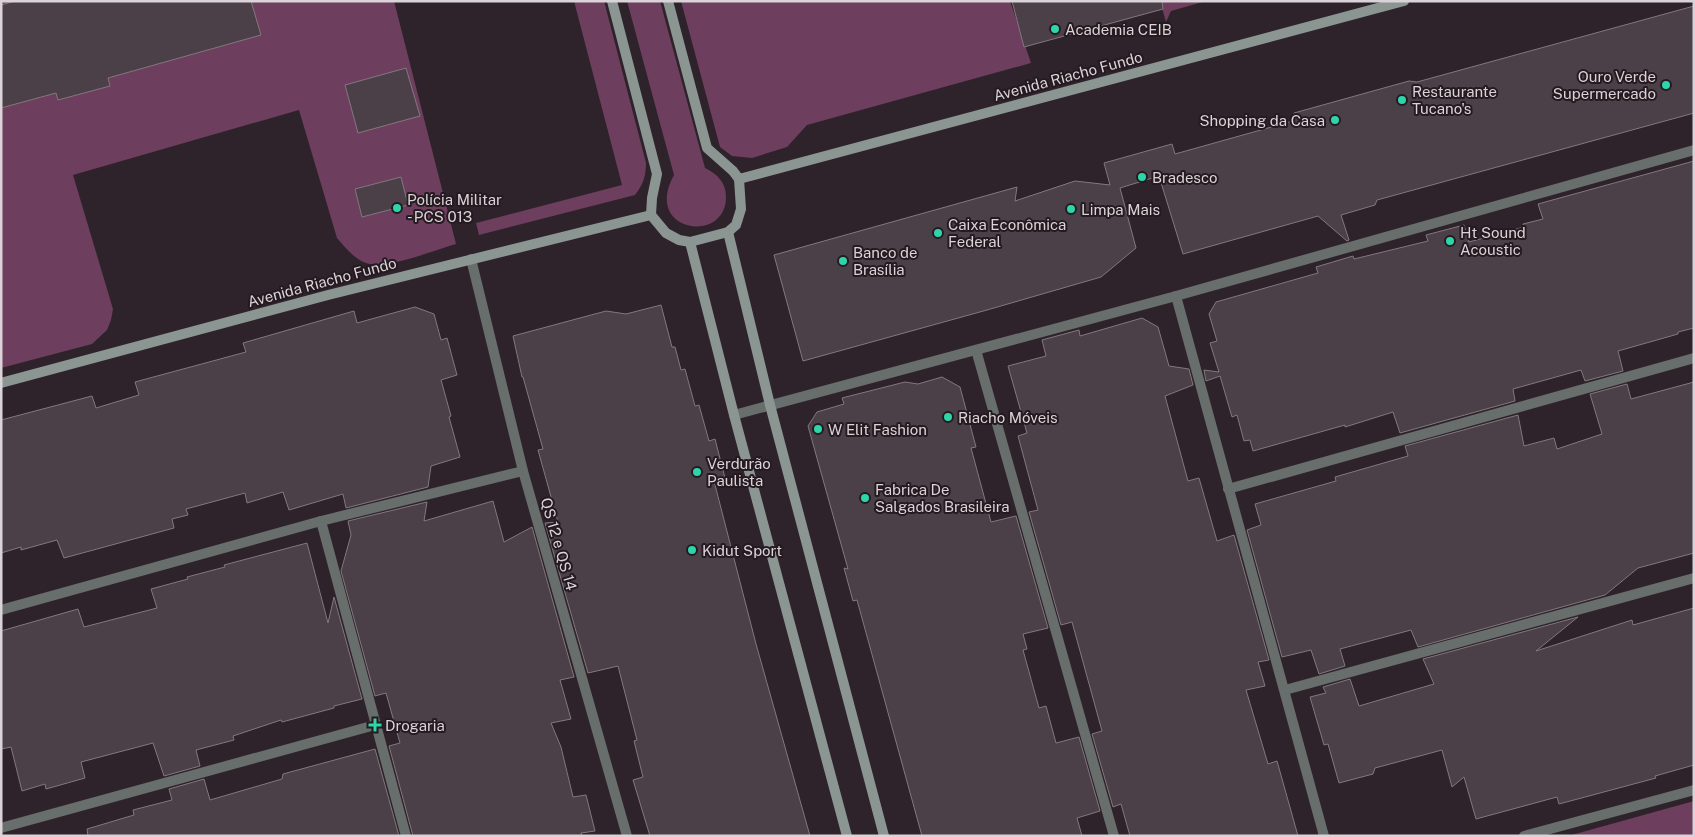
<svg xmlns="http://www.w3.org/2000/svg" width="1695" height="837" font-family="'Public Sans',sans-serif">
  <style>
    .green { fill: #6d3e5e }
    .building { fill: #4b4047; stroke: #84777f }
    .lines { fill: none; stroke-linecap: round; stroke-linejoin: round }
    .street { stroke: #676e6b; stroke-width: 10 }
    .secondary { stroke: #8b9692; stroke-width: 10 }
    .poi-dot { fill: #2dd5ab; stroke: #241a20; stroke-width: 2 }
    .labels { text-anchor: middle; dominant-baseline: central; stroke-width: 4; stroke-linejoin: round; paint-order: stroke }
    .poi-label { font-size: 15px; fill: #dad3d7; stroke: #241a20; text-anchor: start }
    .street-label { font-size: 15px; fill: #dad3d7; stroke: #241a20 }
  </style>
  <rect width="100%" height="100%" fill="#2e232a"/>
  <g class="green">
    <path d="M1 1H394L456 244C435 250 386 270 366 263 354 259 345 247 337 238L299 110 73 175 113 309 111 320 107 330 92 344 1 368Z"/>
    <path d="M574 1H604L646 163C646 176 643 185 635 195L479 235 476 223 622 185Z"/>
    <path d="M627 1H660L705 168C717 174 726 182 726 197 726 245 642 232 674 175Z"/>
    <polygon points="681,1 1010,1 1031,63 807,125 787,147 752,158 732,156 720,147"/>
    <polygon points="1160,1 1206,1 1171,11 1166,22"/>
    <polygon points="1694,801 1694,836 1568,836"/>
  </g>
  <g class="building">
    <polygon points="15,1 251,1 261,35 108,78 110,86 58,100 56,93 1,108 1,5"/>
    <polygon points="1012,1 1162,1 1163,9 1024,47"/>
    <polygon points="1694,6 1694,113 1377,200 1375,205 1341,215 1349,240 1347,241 1318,216 1183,254 1159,176 1120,188 1136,248 1101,277 987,310 803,361 774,255 1017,187 1015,201 1075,181 1110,185 1104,163 1172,144 1175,154 1293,121 1294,113 1409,81 1417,82"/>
    <polygon points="406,68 420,116 358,133 345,85"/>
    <polygon points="1694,161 1694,328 1678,332 1678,334 1618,351 1623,371 1585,381 1581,370 1513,389 1515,401 1400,433 1393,412 1345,427 1345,425 1253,451 1250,440 1244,441 1237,415 1232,417 1220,376 1206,381 1204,370 1219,372 1210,343 1217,341 1209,314 1216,302 1318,273 1316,267 1353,256 1354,259 1428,241 1426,235 1464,225 1469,242 1524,227 1523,224 1543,219 1538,204"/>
    <polygon points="401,177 408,205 362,217 355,189"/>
    <polygon points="661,305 672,347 675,347 681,370 685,369 695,406 699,405 709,441 715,439 725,478 714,481 756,644 810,836 650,836 633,780 643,777 634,741 637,740 618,666 588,673 545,523 558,522 538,450 543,449 523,377 522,377 513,336 606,311 626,314"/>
    <polygon points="415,307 434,314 441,340 447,338 457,375 441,380 451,416 449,417 460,457 431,466 428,487 346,508 343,494 289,510 283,492 247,503 245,493 186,509 188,515 172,519 174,528 64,558 57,540 21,550 21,547 1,553 1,420 92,396 96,408 139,395 135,382 246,352 243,343 354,311 357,323"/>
    <polygon points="1142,318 1158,327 1169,366 1189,369 1193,385 1165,396 1188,481 1199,478 1217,541 1234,535 1269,660 1258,662 1265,686 1246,690 1268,764 1277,761 1298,836 1130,836 1121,804 1113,807 1092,734 1102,731 1072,622 1061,625 1029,512 1038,510 1018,436 1027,433 1008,366 1046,356 1042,340 1079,330 1080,336"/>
    <polygon points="942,377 960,387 976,447 971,448 991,522 1016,516 1048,628 1023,634 1027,649 1023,650 1039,708 1046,706 1056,743 1079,737 1100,811 1077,818 1082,836 922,836 857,600 853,601 844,568 848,569 808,426 817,412 844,404 842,398 905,382 918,384"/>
    <polygon points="1694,382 1694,553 1638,568 1605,595 1418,647 1411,630 1340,649 1345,666 1319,674 1311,650 1282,657 1247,530 1261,525 1255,504 1336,481 1335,477 1408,456 1405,446 1518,415 1524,446 1554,438 1557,449 1602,434 1590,394 1627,384 1631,399"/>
    <polygon points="493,501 504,542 532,527 574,677 560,680 571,719 551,723 561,747 573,797 586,795 595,831 581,833 582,836 413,836 389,746 400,743 386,693 375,696 341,571 351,535 348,521 427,502 424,521"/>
    <polygon points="307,543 328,623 334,597 362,699 334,706 334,708 282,722 281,720 233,736 234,740 196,750 200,766 164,776 153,743 81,762 85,778 46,789 45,784 22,791 11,747 1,749 1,631 78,609 84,627 157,608 151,589 188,579 187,577 225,567 224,565"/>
    <polygon points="1694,608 1694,765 1655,776 1656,778 1559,804 1557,797 1476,819 1464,777 1452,787 1442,750 1375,768 1373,774 1339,783 1328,744 1324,745 1310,697 1326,693 1323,687 1350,679 1359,706 1434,684 1423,659 1578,617 1536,651 1632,620 1633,625"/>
    <polygon points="375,749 399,836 88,836 87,829 134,815 133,810 172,800 169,789 204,779 210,800 282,779 283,774"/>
  </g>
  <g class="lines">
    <g class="street">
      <polyline points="471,259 523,471 627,836"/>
      <polyline points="1176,296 1324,836"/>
      <polyline points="976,350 1114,836"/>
      <polyline points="734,415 1176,296 1694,150"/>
      <polyline points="1228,489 1694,358"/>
      <polyline points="321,521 406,836"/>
      <polyline points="1,610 321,521 523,471"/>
      <polyline points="1285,690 1694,578"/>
      <polyline points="1,828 375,725"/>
      <polyline points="1524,836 1694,790"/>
    </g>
    <g class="secondary">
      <polyline points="612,1 657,174 652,198 651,215 666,233 679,240 690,242 728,232 736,225 741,209 739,179 733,171 707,148 668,1"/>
      <polyline points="739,179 1404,1"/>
      <polyline points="728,232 770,405 884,836"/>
      <polyline points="690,242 734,415 847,836"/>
      <polyline points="1,383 328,295 651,215"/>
    </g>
  </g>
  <g class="poi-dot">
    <circle cx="1055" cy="29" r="5"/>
    <circle cx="1666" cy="85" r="5"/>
    <circle cx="1402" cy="100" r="5"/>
    <circle cx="1335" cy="120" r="5"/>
    <circle cx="1142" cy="177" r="5"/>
    <circle cx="397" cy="208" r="5"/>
    <circle cx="1071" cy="209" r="5"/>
    <circle cx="938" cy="233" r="5"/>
    <circle cx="1450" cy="241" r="5"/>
    <circle cx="843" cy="261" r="5"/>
    <circle cx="948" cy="417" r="5"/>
    <circle cx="818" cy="429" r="5"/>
    <circle cx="697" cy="472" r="5"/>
    <circle cx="865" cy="498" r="5"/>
    <circle cx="692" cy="550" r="5"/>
    <path d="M372.5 717.5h5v5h5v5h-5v5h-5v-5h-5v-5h5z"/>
  </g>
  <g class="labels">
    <g class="poi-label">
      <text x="1065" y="29">Academia CEIB</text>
      <text x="1656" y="76" text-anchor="end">Ouro Verde<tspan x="1656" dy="17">Supermercado</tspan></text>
      <text x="1412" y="91">Restaurante<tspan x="1412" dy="17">Tucano's</tspan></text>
      <text x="1325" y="120" text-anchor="end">Shopping da Casa</text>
      <text x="1152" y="177">Bradesco</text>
      <text x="407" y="199">Polícia Militar<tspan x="407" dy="17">- PCS 013</tspan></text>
      <text x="1081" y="209">Limpa Mais</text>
      <text x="948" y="224">Caixa Econômica<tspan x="948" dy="17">Federal</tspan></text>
      <text x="1460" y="232">Ht Sound<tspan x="1460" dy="17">Acoustic</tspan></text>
      <text x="853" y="252">Banco de<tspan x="853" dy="17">Brasília</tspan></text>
      <text x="958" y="417">Riacho Móveis</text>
      <text x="828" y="429">W Elit Fashion</text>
      <text x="707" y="463">Verdurão<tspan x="707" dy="17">Paulista</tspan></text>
      <text x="875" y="489">Fabrica De<tspan x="875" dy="17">Salgados Brasileira</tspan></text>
      <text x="702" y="550">Kidut Sport</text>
      <text x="385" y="725">Drogaria</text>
    </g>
    <g class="street-label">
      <text transform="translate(1068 76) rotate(-15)">Avenida Riacho Fundo</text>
      <text transform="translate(322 282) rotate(-15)">Avenida Riacho Fundo</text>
      <text transform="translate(559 544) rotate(74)">QS 12 e QS 14</text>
    </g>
  </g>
  <rect width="1695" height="837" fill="none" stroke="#dad3d7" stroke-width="5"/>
</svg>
